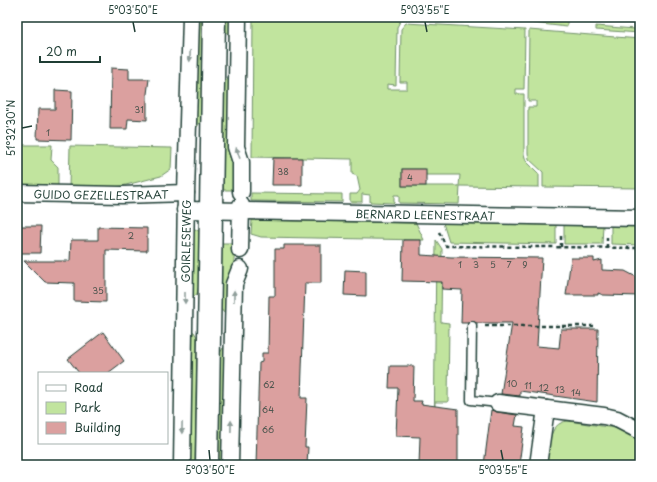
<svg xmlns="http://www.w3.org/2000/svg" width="657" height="482" font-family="'Playpen Sans',sans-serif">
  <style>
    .green { fill: #c1e49e; stroke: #709069; fill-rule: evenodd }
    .building { fill: #dba09f; stroke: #1f3d34 }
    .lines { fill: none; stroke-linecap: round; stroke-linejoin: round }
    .lane-casing { stroke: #1f3d34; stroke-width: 11 }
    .street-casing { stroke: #1f3d34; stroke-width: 19 }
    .secondary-casing { stroke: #1f3d34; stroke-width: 25 }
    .path { stroke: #1f3d34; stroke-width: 2.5; stroke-dasharray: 4 3; stroke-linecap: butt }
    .lane { stroke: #fff; stroke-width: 8 }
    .street { stroke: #fff; stroke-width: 16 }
    .secondary { stroke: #fff; stroke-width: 22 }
    .oneway { fill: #8f9e9a }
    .ticks { fill: none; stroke: #1f3d34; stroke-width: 1.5 }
    .labels { text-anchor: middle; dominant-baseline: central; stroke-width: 4; stroke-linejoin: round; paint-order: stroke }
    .number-label { font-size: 9px; fill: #4e564f }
    .street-label { font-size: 11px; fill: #1f3d34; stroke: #fff }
    .neatline { fill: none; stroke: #1f3d34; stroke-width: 1.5 }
    .ticks-label { font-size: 10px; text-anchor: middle; fill: #1f3d34 }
  </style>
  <rect width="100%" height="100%" fill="#fff"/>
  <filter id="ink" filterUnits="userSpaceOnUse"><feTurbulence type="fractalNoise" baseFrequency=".025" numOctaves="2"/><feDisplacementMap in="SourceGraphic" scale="8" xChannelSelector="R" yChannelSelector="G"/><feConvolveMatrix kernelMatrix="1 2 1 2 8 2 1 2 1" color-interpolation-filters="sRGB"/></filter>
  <g filter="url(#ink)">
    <g class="green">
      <polygon points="196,17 203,17 201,121 197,127 195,127"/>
      <polygon points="226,17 233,17 230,37 226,31"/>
      <path d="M253 17H470V21L408 17 401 20 397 27 396 85 387 84V89H407V82H400L401 29 406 23 525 30 524 89H516V94H524V154L526 161 539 174V187L460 186 459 204 399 203V195H394V203L370 202V195L362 194V202H350V194H357L360 190 357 176 352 174V159L252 157ZM402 169H425L426 175H460L459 186H402Z"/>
      <polygon points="539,17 567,17 567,27 533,23 539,20"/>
      <polygon points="639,17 640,17 640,33 596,30 596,26 635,29 636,20 639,20"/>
      <polygon points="529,30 640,39 640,188 543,187 543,172 529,159 528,153 528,107 536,107 536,101 528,101"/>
      <polygon points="229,76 231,76 235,190 223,190 224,85 226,80"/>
      <polygon points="17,145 52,145 51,160 58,167 58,187 17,186"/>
      <polygon points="70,146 172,148 171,169 161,176 122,186 114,187 69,188"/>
      <polygon points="251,193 342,194 342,202 251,201"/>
      <polygon points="252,220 416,223 424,240 261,237 251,234"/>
      <polygon points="443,223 556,225 556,244 449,242"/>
      <polygon points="564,225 603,225 602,244 564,244"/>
      <polygon points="611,226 640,226 640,245 611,244"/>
      <polygon points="193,228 199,231 199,285 197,294 193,297 192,297"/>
      <polygon points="436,240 442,249 441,322 449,323 448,402 435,402 435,451 434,451"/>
      <polygon points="221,243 235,243 234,260 228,313 225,314 220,308"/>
      <polygon points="191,331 194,332 197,337 197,347 195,465 187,465"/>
      <polygon points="226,347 225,465 217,465 219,355 223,348"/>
      <path d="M568 421 615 428 640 440V465H547C549 449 547 423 568 421Z"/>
    </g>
    <g class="building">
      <polygon points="111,68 129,69 129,79 149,79 147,94 147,120 128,119 127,129 110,129"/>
      <polygon points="55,90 72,91 71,140 37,139 38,109 55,109"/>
      <polygon points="273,158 302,158 302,185 272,185"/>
      <rect x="402" y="169" width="24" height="17"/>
      <polygon points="18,226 41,226 40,253 17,253"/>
      <polygon points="98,227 147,228 147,251 106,250 106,302 74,301 74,283 45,282 24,261 70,261 71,240 98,240"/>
      <polygon points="403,240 421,240 421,255 451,257 542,258 537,346 559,348 561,329 598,329 597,402 520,391 520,396 501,394 512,323 477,323 472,321 468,323 461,323 462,290 442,289 442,282 402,281"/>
      <polygon points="284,245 321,245 321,283 305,283 301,398 307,398 305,447 308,447 307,465 256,465 259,363 262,362 262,353 268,353 269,296 275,296 275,249 284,249"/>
      <polygon points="571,258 594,258 594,262 602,260 602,270 625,271 640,279 640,296 603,295 598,293 598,295 566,295"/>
      <polygon points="345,270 366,271 366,296 344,295"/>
      <polygon points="103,332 124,361 108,373 79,373 68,359"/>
      <polygon points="390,366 414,366 413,401 422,401 421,404 458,409 458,465 419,465 420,437 396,436 398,388 389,388"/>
      <polygon points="491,410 497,412 517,415 515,426 524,427 519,465 484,465"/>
    </g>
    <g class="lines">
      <defs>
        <polyline id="lane" points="472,326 471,400 498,403"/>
        <g id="street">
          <polyline points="238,17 236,147 241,162 241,192"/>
          <path id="s1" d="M17 193 122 195 186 193"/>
          <path id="s2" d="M185 210 640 218"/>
          <polyline points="240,250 241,205"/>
          <polyline points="498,403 604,416 617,419 640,431"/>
          <path id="s3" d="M182 465 186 193 191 17"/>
          <polyline points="230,465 234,284 240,269"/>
          <polyline points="538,465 546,409"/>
        </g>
        <polyline id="secondary" points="207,465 214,17"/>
      </defs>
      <use href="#lane" class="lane-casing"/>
      <use href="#street" class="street-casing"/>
      <use href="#secondary" class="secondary-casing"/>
      <g class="path">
        <polyline points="439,232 446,246 640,248"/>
        <polyline points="561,247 561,234"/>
        <polyline points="607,248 607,234"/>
        <polyline points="485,326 597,326"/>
      </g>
      <use href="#lane" class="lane"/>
      <use href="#street" class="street"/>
      <use href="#secondary" class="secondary"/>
    </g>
    <defs><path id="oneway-solid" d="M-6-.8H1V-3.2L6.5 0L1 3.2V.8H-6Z"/></defs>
    <g class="oneway">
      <use href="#oneway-solid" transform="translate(190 56) rotate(92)"/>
      <use href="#oneway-solid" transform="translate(238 153) rotate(-109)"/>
      <use href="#oneway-solid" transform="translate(234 296) rotate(-89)"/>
      <use href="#oneway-solid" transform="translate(185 298) rotate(90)"/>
      <use href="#oneway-solid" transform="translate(231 426) rotate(-89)"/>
      <use href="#oneway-solid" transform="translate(182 428) rotate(91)"/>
    </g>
  </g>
  <path class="ticks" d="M133 22 135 32M425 22 427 32M22 128 32 126M209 450 210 460M501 450 503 460"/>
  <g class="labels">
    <g class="number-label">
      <text x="139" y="109">31</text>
      <text x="48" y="132">1</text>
      <text x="283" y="171">38</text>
      <text x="410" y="177">4</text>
      <text x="131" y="235">2</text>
      <text x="460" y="264">1</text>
      <text x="476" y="264">3</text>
      <text x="493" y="264">5</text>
      <text x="509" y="264">7</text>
      <text x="525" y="264">9</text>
      <text x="98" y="290">35</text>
      <text x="512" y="383">10</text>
      <text x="269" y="384">62</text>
      <text x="528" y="385">11</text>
      <text x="544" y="387">12</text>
      <text x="560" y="389">13</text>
      <text x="576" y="392">14</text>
      <text x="268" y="409">64</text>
      <text x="268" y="429">66</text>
    </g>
    <g class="street-label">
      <text stroke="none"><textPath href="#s1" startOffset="84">GUIDO GEZELLESTRAAT</textPath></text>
      <text stroke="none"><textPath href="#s2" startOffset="240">BERNARD LEENESTRAAT</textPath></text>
      <text stroke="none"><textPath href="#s3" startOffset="224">GOIRLESEWEG</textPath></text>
    </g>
  </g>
  <rect width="657" height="482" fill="none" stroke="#fff" stroke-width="44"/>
  <rect x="38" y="372" width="130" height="72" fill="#ffffff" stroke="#a5b1ae"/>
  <rect x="46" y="385" width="20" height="6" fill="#ffffff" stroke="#a5b1ae"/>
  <text x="74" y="392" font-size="12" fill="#1f3d34">Road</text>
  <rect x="46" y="402" width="20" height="12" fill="#c1e49e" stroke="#a5b1ae"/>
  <text x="74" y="412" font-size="12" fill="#1f3d34">Park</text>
  <rect x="46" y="422" width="20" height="12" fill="#dba09f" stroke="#a5b1ae"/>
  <text x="74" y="432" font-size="12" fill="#1f3d34">Building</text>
  <path d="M40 56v6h60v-6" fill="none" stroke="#1f3d34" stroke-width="2"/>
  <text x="46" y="56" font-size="12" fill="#1f3d34" stroke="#ffffff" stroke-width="3" paint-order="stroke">20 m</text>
  <rect x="22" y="22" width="613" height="438" class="neatline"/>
  <g class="ticks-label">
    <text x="133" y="14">5°03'50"E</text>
    <text x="425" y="14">5°03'55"E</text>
    <text transform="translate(11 128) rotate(-90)" y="4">51°32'30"N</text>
    <text x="210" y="474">5°03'50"E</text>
    <text x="503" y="474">5°03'55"E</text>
  </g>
</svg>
